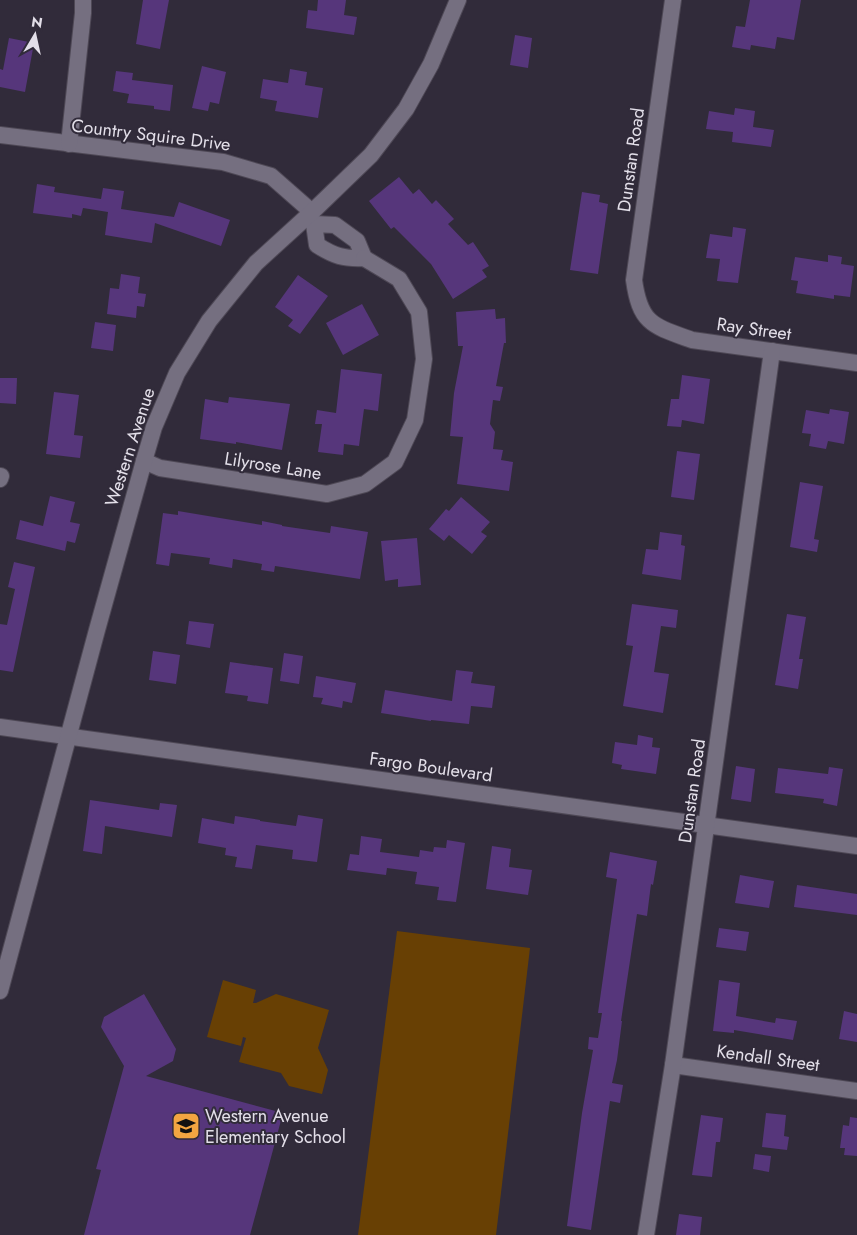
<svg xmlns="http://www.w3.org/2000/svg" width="857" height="1235" font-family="Jost,sans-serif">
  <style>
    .green { fill: #684004 }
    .building { fill: #56367b }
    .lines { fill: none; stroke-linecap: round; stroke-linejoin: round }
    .minor-casing { stroke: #4e4855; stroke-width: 18 }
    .minor { stroke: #756f80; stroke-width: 16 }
    .labels { text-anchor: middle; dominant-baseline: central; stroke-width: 4; stroke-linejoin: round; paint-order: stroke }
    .street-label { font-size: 18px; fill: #e3dfe9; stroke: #312b3a }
    .poi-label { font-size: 18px; fill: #e3dfe9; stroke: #312b3a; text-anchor: start }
  </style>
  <rect width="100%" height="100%" fill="#312b3a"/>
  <g class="green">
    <polygon points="397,931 530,948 496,1235 358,1235"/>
    <polygon points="223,980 256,990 253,1003 256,1003 276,994 329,1010 318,1048 328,1070 322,1094 289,1086 281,1073 239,1062 246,1038 243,1037 241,1046 207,1037"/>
  </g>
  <g class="building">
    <polygon points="143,0 169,0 160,49 136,44"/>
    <polygon points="318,0 346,0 344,15 357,17 354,35 306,28 308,10 317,11"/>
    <polygon points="750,0 801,0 794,40 777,37 775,49 751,45 750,50 732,47 736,26 745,27"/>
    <polygon points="515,35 532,38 528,68 510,65"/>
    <polygon points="9,38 34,43 25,92 0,87 0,69 3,70"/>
    <polygon points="202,66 226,72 219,104 210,102 208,111 192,108"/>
    <polygon points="290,69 307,72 305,85 323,88 318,118 275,111 277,101 260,98 263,79 288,83"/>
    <polygon points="116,71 133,73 132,80 173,85 170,111 154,109 154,106 127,103 129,94 113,91"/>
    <polygon points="735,108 755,111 753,127 774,130 771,147 732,142 733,132 706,129 709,111 734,115"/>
    <polygon points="399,177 413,194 419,189 432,204 436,200 454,219 448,224 468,245 473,242 489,266 482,270 487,277 453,299 431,264 394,227 391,229 369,201"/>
    <polygon points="37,184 55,187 54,192 101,199 103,188 124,191 121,209 174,217 179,202 230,220 221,246 155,223 152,243 105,235 108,212 83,208 81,216 72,214 72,218 33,213"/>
    <polygon points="582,192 600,195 599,202 608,204 598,274 570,270"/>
    <polygon points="733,227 746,229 738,283 717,281 720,259 706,258 710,234 732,237"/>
    <polygon points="828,255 842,257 841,264 854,266 850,297 834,295 834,299 796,293 798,281 791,280 795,257 828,262"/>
    <polygon points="121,274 140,277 138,293 146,294 144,307 137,306 136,318 107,314 110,288 119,289"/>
    <polygon points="298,275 328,296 300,334 288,326 293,320 275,307"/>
    <polygon points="362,304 379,335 343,355 326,323"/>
    <polygon points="495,309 496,319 505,318 506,343 504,343 496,386 503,387 500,401 493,400 490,424 495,432 493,449 503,450 501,460 513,462 509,491 457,484 463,437 450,436 454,393 463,346 458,346 456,312"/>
    <polygon points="95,322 116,325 113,351 91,348"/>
    <polygon points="341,369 382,374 378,411 364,409 359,446 344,444 343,455 318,452 322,424 315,424 317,410 336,413"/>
    <polygon points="682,375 710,379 704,424 682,420 681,427 667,426 671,399 679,399"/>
    <polygon points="0,378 17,378 16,404 0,403"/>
    <polygon points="54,392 79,395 74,435 83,436 80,458 46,454"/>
    <polygon points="229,397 290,404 282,450 236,442 236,444 200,439 205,399 228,403"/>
    <polygon points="830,409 849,412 844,444 828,441 826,449 809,446 811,434 802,433 806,410 829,414"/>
    <polygon points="677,451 700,454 694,500 671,497"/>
    <polygon points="800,482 823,486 814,539 819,540 817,552 790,547"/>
    <polygon points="50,496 75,502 70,522 80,524 75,543 67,541 65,551 16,539 20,520 43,526"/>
    <polygon points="461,497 490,522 481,532 487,536 472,554 449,535 444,541 429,529 446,509 449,511"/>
    <polygon points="178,511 262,525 262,521 282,525 282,526 330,533 331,526 368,532 360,579 275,566 274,572 261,570 262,564 233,559 232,568 209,564 210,558 171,553 169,566 156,564 163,513 178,515"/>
    <polygon points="660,532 682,535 681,545 685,546 681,580 642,574 646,549 658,550"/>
    <polygon points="417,538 421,585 398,587 398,579 385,581 381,541"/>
    <polygon points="14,562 35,567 13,672 0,670 0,624 7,625 15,589 8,587"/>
    <polygon points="632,604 678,610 676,628 661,626 654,672 669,674 663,713 623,706 633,646 626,645"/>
    <polygon points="787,614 806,617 799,659 803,659 798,689 775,685"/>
    <polygon points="189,621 214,624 210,648 186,644"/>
    <polygon points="153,651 180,655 176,684 149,680"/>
    <polygon points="284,653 303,656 299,684 280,681"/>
    <polygon points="230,662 273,668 268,704 247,701 248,696 225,693"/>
    <polygon points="456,670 473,672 471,683 495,686 492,708 471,706 469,724 431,720 431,721 381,713 385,690 452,701"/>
    <polygon points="316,676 356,683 352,703 343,701 342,708 321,704 323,698 313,697"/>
    <polygon points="638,735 653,738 652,747 660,748 656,774 621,769 622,765 612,763 615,742 637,745"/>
    <polygon points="736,766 755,769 751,802 731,799"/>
    <polygon points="829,767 843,769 837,806 823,803 824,799 775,793 778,768 828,774"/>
    <polygon points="90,800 159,810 160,803 177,805 172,837 105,826 102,854 83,851"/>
    <polygon points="298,815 323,819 317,862 292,859 293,850 256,845 252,869 235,867 237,857 225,855 226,848 198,843 202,818 234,824 235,816 260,820 260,821 296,826"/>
    <polygon points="361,836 382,839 380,852 419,857 420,850 433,852 434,847 446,848 447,840 465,843 456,902 437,900 439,887 415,884 417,872 387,868 386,875 347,870 350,854 359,855"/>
    <polygon points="492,846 511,849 509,867 532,870 528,895 486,889"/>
    <polygon points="610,852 657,861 653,885 651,884 647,916 637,914 621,1021 622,1021 617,1060 612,1083 623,1085 620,1103 610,1101 591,1230 567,1226 582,1113 593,1050 588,1049 589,1037 598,1038 602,1013 598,1013 617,879 606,877"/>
    <polygon points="740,875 774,881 769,908 735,903"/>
    <polygon points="797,885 857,894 857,915 794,907"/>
    <polygon points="719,928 749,932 746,951 716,947"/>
    <polygon points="719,980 740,983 736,1016 775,1023 776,1018 797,1021 793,1040 734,1030 734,1033 713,1031"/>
    <polygon points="144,994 176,1049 173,1061 146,1076 283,1113 250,1235 84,1235 101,1170 96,1169 124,1066 101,1027 104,1017"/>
    <polygon points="844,1011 857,1014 857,1042 839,1039"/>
    <polygon points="766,1113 786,1115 784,1136 789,1137 787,1150 762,1147"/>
    <polygon points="701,1115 723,1118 720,1142 716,1142 712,1177 692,1175"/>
    <polygon points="850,1117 857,1118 857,1156 844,1155 845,1148 840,1148 843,1125 849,1126"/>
    <polygon points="755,1154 771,1156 769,1172 753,1169"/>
    <polygon points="679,1214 702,1217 700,1235 676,1235"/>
  </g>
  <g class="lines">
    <defs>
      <g id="minor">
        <path d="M673 0 634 280C640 324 653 326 692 340L857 363"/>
        <polyline points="0,135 223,162 271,176 312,212"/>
        <polyline points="69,144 83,13 83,0"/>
        <path d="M314 224 335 225 357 241 364 258C344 259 334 256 317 245Z"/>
        <polyline points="144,461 160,468 327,494 365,484 395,462 415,420 424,359 419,312 399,279 364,258"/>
        <polyline points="0,479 1,476"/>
        <polyline points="0,727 857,846"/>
        <polyline points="0,991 97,630 144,461 154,427 177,373 209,321 256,263 312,212 371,155 406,109 431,64 458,0"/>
        <polyline points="673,1065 857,1091"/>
        <polyline points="646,1235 673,1065 772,351"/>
      </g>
    </defs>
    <use href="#minor" class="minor-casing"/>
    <use href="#minor" class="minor"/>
  </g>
  <defs>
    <symbol id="school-square" viewBox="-11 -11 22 22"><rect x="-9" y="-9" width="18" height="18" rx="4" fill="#f2a541" stroke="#312b3a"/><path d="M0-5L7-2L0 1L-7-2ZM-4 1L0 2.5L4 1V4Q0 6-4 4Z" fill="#111"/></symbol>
  </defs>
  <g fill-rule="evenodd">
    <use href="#school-square" x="170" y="1110" width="32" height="32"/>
  </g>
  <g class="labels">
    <g class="street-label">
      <text transform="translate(151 135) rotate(7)">Country Squire Drive</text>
      <text transform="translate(631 160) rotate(-82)">Dunstan Road</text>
      <text transform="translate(754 329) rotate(8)">Ray Street</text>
      <text transform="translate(130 447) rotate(-72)">Western Avenue</text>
      <text transform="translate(273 466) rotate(9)">Lilyrose Lane</text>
      <text transform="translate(431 767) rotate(8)">Fargo Boulevard</text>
      <text transform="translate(692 791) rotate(-82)">Dunstan Road</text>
      <text transform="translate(768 1058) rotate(8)">Kendall Street</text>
    </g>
    <g class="poi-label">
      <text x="205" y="1116">Western Avenue<tspan x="205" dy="21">Elementary School</tspan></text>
    </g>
  </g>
  <g transform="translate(35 35) rotate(9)" stroke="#312b3a" stroke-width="4" paint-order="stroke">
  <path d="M0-4L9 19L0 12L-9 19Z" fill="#e3dfe9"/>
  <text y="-8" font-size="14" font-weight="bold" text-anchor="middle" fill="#e3dfe9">N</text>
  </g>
</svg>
